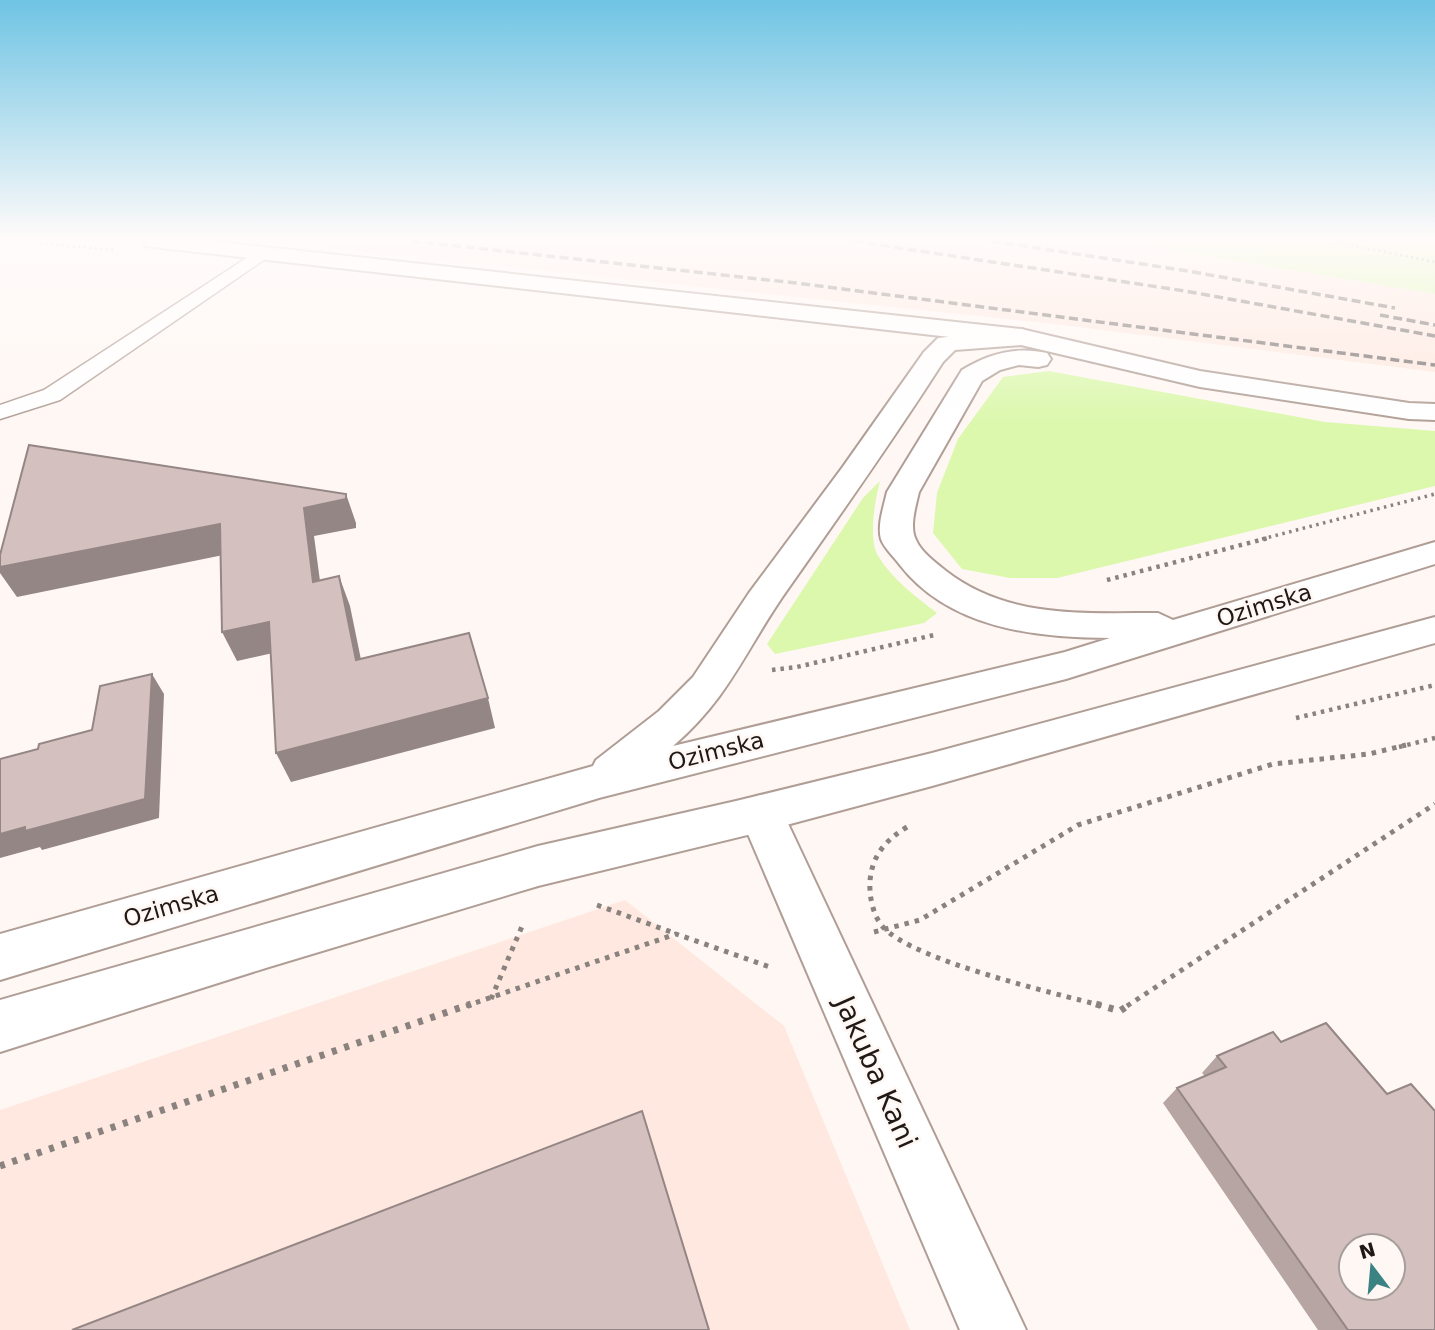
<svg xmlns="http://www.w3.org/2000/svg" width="1435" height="1330" font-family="'DejaVu Sans',sans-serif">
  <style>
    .built { fill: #fee8df }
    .green { fill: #dbf8ac }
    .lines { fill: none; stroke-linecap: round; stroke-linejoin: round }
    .lane-casing { stroke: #b09e96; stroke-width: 3 }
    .street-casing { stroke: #b09e96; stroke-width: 4 }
    .secondary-casing { stroke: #b09e96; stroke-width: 4 }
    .path-far4 { stroke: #89827e; stroke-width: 2.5; stroke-dasharray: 2 3.5; stroke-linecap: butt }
    .path-far3 { stroke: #89827e; stroke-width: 3.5; stroke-dasharray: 2.5 4.5; stroke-linecap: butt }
    .path-far2 { stroke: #89827e; stroke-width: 4.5; stroke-dasharray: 3.5 5; stroke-linecap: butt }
    .path-far1 { stroke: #89827e; stroke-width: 5; stroke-dasharray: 4.5 6; stroke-linecap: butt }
    .path { stroke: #89827e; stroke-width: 7; stroke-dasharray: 5 8; stroke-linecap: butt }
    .lane { fill: #fff; fill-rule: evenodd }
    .street { fill: #fff; fill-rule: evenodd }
    .secondary { fill: #fff; fill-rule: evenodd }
    .rail { stroke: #77716d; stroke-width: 3.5; stroke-dasharray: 9 4.5; stroke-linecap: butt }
    .wall { fill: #b6a5a3 }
    .shaded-wall { fill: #948685 }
    .building { fill: #d4c0be; stroke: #948685; stroke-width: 2; fill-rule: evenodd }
    .labels { text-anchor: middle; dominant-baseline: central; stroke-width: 5; stroke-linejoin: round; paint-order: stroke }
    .street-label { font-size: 23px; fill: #1f1916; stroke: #fff7f3 }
    .near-street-label { font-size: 28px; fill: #1f1916; stroke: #fff7f3 }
  </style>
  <rect width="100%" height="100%" fill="#fff7f3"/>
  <g class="built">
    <polygon points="261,241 1116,241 1435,294 1435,372 1055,324"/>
    <polygon points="625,900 784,1026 910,1330 0,1330 0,1110"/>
  </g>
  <g class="green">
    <polygon points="1116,241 1435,241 1435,294"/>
    <polygon points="1049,371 1325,422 1435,431 1435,486 1057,578 1010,578 962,569 933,533 937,493 958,439 1003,377"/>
    <path d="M880 481C875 500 868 538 878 556 892 579 916 597 937 613L924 623 775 654 767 644 863 498Z"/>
  </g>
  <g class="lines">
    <defs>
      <polygon id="lane" points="262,248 270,253 268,257 60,400 0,419 0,405 44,390"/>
      <g id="street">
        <polygon points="142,241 209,241 1021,329 1030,332 1034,337 1030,342 1021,345 153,247 145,246"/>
        <polygon points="761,795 777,800 783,813 1026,1330 960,1330 739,813 745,800"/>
      </g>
      <g id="secondary">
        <path d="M1021 329 1200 371 1409 403 1435 404V420L1409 419 1200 387 1021 345 955 350 943 362C892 442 837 519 783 596 744 653 728 699 673 746L1065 652 1110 638C1035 638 949 628 900 565 895 558 884 548 881 539 877 525 884 506 887 492L962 370C988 354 1016 346 1047 353L1051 359 1047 365 1038 367 1019 365 1000 370 982 381 919 492C916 505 909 527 916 540 921 552 936 563 946 571 1008 619 1084 613 1158 613L1173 620 1435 542V564L1066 679 599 798 0 980V934L593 766 596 760 659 711 693 677 749 593 842 468 924 352 938 338Z"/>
        <polygon points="1435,617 1435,643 932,786 764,831 538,886 269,967 0,1052 0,1000 538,846 736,801 932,753"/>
      </g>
    </defs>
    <use href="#lane" class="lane-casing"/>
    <use href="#street" class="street-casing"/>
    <use href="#secondary" class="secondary-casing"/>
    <g class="path-far4">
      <polyline points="18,241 114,250"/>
      <polyline points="1330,241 1435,262"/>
    </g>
    <polyline class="path-far3" points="1262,539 1435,494"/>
    <g class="path-far2">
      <polyline points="1107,580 1268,538"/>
      <polyline points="772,670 797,667 934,635"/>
      <polyline points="1296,718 1435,685"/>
      <polyline points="1399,747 1435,738"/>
    </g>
    <g class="path-far1">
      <path d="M907 827C886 840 872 855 870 881 869 896 873 916 883 927 914 961 1054 993 1103 1006"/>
      <polyline points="597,905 674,933"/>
      <polyline points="874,932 920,920 1078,825 1273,764 1369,754 1406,745"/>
      <polyline points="491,999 523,924"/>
      <polyline points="466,1006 676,934 770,967"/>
      <polyline points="1127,1006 1435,804"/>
    </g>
    <g class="path">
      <polyline points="1096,1004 1120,1011 1130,1004"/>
      <polyline points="0,1166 471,1004"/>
    </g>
    <use href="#lane" class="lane"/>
    <use href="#street" class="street"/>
    <use href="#secondary" class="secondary"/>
    <g class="rail">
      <polyline points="412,241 796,283 1435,365"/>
      <polyline points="854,241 1185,291 1435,336"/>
      <polyline points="992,241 1188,271 1395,308"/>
      <polyline points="1380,315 1435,325"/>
    </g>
  </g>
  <polygon class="wall" points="1281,1042 1387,1094 1435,1330 1318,1330 1163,1103 1177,1088 1205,1076 1202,1073 1217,1056"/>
  <g class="shaded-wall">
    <polygon points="346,494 356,523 356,528 314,536 324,611 313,582 304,508"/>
    <polygon points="220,524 233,553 17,597 0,573 0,567"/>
    <polygon points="339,576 350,606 367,689 356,660"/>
    <polygon points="269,622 282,651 237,661 222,632"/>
    <polygon points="152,674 164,694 159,818 42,850 40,847 0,858 0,834"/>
    <polygon points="488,698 495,728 291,782 276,753"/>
  </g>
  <g class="building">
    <polygon points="29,445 346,494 346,499 304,508 313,582 339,576 356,660 469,633 488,698 276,753 269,622 222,632 220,524 0,567 0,555"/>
    <polygon points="152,674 145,799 25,831 25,827 0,834 0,759 38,749 39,744 92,730 100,686"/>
    <path d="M1326 1023 1387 1094 1411 1084 1435 1111V1330H1348L1177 1088 1226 1067 1217 1056 1273 1032 1281 1042ZM1351 1246H1393V1288H1351Z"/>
    <polygon points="642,1111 709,1330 72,1330"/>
  </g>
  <linearGradient id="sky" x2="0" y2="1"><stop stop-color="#6fc4e4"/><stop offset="0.56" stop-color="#fffbfa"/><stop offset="1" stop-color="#fffbfa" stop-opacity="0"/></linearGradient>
  <rect width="1435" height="427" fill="url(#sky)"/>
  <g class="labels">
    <g class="street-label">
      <text transform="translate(1264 605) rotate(-17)">Ozimska</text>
      <text transform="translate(716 751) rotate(-14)">Ozimska</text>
      <text transform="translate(171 906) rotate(-16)">Ozimska</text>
    </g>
    <g class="near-street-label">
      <text transform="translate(876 1072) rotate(66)">Jakuba Kani</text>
    </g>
  </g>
  <g transform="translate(1372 1267) rotate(344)"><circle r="33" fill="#fff7f3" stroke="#a59e9b" stroke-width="2"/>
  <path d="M0-5L12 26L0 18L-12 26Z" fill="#3b8383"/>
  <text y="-10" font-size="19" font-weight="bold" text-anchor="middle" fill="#1f1916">N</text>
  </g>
</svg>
